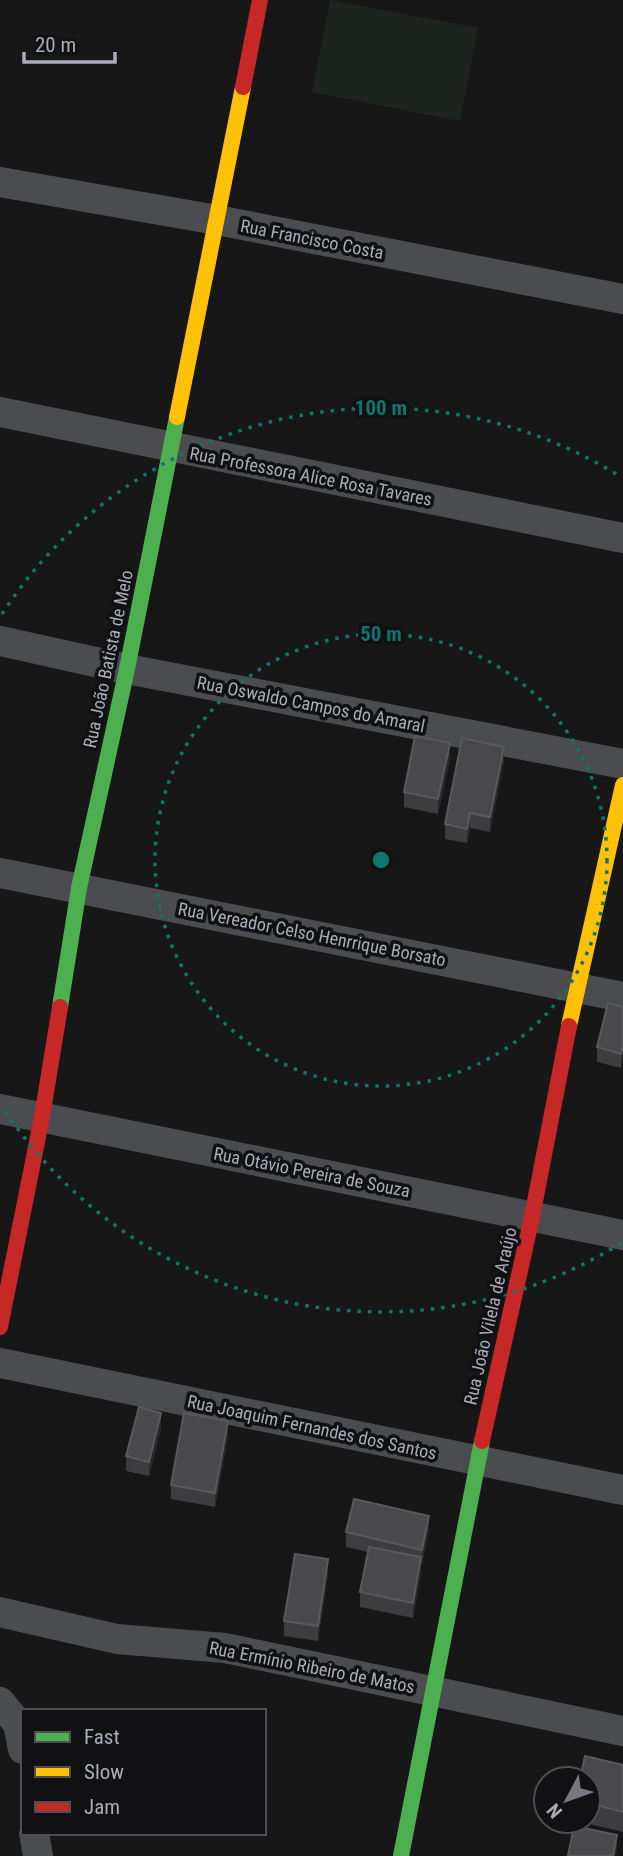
<svg xmlns="http://www.w3.org/2000/svg" width="623" height="1856" font-family="'Roboto Condensed',sans-serif">
  <style>
    .green { fill: #1d241e }
    .lines { fill: none; stroke-linecap: round; stroke-linejoin: round }
    .street { stroke: #4b4c50; stroke-width: 30 }
    .fast { stroke: #4caf50; stroke-width: 16 }
    .slow { stroke: #ffc107; stroke-width: 16 }
    .jam { stroke: #c62828; stroke-width: 16 }
    .wall { fill: #3d3d3f }
    .shaded-wall { fill: #29292a }
    .building { fill: #49494c; stroke: #58595d; stroke-width: 2 }
    .ring { fill: none; stroke: #0f766e; stroke-width: 3.5; stroke-dasharray: 3.5 7 }
    .labels { text-anchor: middle; dominant-baseline: central; stroke-width: 7; stroke-linejoin: round; paint-order: stroke }
    .street-label { font-size: 18px; fill: #a8adb8; stroke: #111113 }
    .centre { fill: #0f766e; stroke: #111113; stroke-width: 3.5 }
    .ring-label { font-size: 21px; text-anchor: middle; font-weight: bold; fill: #0f766e; stroke: #111113; stroke-width: 7; stroke-linejoin: round; paint-order: stroke }
  </style>
  <rect width="100%" height="100%" fill="#171717"/>
  <polygon class="green" points="330,0 478,28 460,121 312,92"/>
  <g class="lines">
    <g class="street">
      <polyline points="0,182 217,220 623,299"/>
      <polyline points="0,412 623,538"/>
      <polyline points="0,641 127,669 623,764"/>
      <polyline points="0,873 623,997"/>
      <polyline points="0,1109 623,1235"/>
      <polyline points="0,1363 623,1490"/>
      <polyline points="0,1612 117,1639 225,1648 623,1731"/>
      <polyline points="0,1702 18,1724 23,1749"/>
      <polyline points="34,1833 38,1856"/>
    </g>
    <g class="fast">
      <polyline points="60,1007 79,888 127,669 177,417"/>
      <polyline points="401,1856 482,1441"/>
    </g>
    <g class="slow">
      <polyline points="177,417 243,87"/>
      <polyline points="569,1026 623,785"/>
    </g>
    <g class="jam">
      <polyline points="243,87 260,0"/>
      <polyline points="0,1327 42,1117 60,1007"/>
      <polyline points="482,1441 532,1217 569,1026"/>
    </g>
  </g>
  <g class="wall">
    <polygon points="450,758 438,814 404,807 404,792"/>
    <polygon points="504,761 490,832 470,828 467,843 445,839 445,824"/>
    <polygon points="623,1007 621,1068 597,1062 597,1047"/>
    <polygon points="161,1428 149,1476 126,1471 126,1456"/>
    <polygon points="228,1436 215,1507 171,1499 171,1485"/>
    <polygon points="429,1531 421,1565 421,1572 413,1618 360,1607 360,1592 368,1552 346,1547 346,1532"/>
    <polygon points="328,1574 318,1641 284,1636 284,1621"/>
    <polygon points="623,1765 623,1832 576,1821 588,1821 588,1779"/>
  </g>
  <g class="shaded-wall">
    <polygon points="450,743 450,758 438,814 438,799"/>
    <polygon points="504,747 504,761 490,832 490,817"/>
    <polygon points="470,813 470,828 467,843 467,829"/>
    <polygon points="623,1046 623,1061 621,1068 621,1054"/>
    <polygon points="161,1413 161,1428 149,1476 149,1462"/>
    <polygon points="228,1421 228,1436 215,1507 215,1493"/>
    <polygon points="429,1516 429,1531 422,1565 422,1550"/>
    <polygon points="421,1557 421,1572 413,1618 413,1603"/>
    <polygon points="328,1559 328,1574 318,1641 318,1626"/>
    <polygon points="617,1835 617,1849 616,1856 613,1856"/>
  </g>
  <g class="building">
    <polygon points="415,736 450,743 438,799 404,792"/>
    <polygon points="462,738 504,747 490,817 470,813 467,829 445,824"/>
    <polygon points="608,1003 623,1007 623,1046 621,1054 597,1047"/>
    <polygon points="139,1407 161,1413 149,1462 126,1456"/>
    <polygon points="184,1413 228,1421 215,1493 171,1485"/>
    <polygon points="354,1499 429,1516 422,1550 346,1532"/>
    <polygon points="369,1547 421,1557 413,1603 360,1592"/>
    <polygon points="295,1554 328,1559 318,1626 284,1621"/>
    <polygon points="585,1756 623,1765 623,1812 588,1803 588,1779 580,1779"/>
    <polygon points="574,1826 617,1835 613,1856 568,1856"/>
  </g>
  <g class="ring">
    <circle cx="381" cy="860" r="226"/>
    <path d="M621 1243A452 452 0 0 1 2 1106M2 614A452 452 0 0 1 621 477"/>
  </g>
  <g class="labels">
    <g class="street-label">
      <text transform="translate(312 239) rotate(11)">Rua Francisco Costa</text>
      <text transform="translate(311 476) rotate(11)">Rua Professora Alice Rosa Tavares</text>
      <text transform="translate(108 659) rotate(-78)">Rua João Batista de Melo</text>
      <text transform="translate(311 704) rotate(11)">Rua Oswaldo Campos do Amaral</text>
      <text transform="translate(312 934) rotate(11)">Rua Vereador Celso Henrrique Borsato</text>
      <text transform="translate(312 1172) rotate(11)">Rua Otávio Pereira de Souza</text>
      <text transform="translate(490 1316) rotate(-77)">Rua João Vilela de Araújo</text>
      <text transform="translate(312 1427) rotate(12)">Rua Joaquim Fernandes dos Santos</text>
      <text transform="translate(312 1667) rotate(11)">Rua Ermínio Ribeiro de Matos</text>
    </g>
  </g>
  <circle cx="381" cy="860" r="10" class="centre"/>
  <g class="ring-label">
    <text x="381" y="415">100 m</text>
    <text x="381" y="641">50 m</text>
  </g>
  <rect x="21" y="1709" width="245" height="126" fill="#111113" stroke="#4d4f55" stroke-width="2"/>
  <rect x="35" y="1732" width="35" height="10" fill="#4caf50" stroke="#4d4f55" stroke-width="2"/>
  <text x="84" y="1744" font-size="21" fill="#a8adb8">Fast</text>
  <rect x="35" y="1767" width="35" height="10" fill="#ffc107" stroke="#4d4f55" stroke-width="2"/>
  <text x="84" y="1779" font-size="21" fill="#a8adb8">Slow</text>
  <rect x="35" y="1802" width="35" height="10" fill="#c62828" stroke="#4d4f55" stroke-width="2"/>
  <text x="84" y="1814" font-size="21" fill="#a8adb8">Jam</text>
  <g transform="translate(567 1800) rotate(229)"><circle r="33" fill="#111113" stroke="#4d4f55" stroke-width="2"/>
  <path d="M0-5L12 26L0 18L-12 26Z" fill="#757880"/>
  <text y="-10" font-size="19" font-weight="bold" text-anchor="middle" fill="#a8adb8">N</text>
  </g>
  <path d="M24 52v10h91v-10" fill="none" stroke="#a8adb8" stroke-width="3.5"/>
  <text x="35" y="52" font-size="21" fill="#a8adb8" stroke="#111113" stroke-width="5" paint-order="stroke">20 m</text>
</svg>
